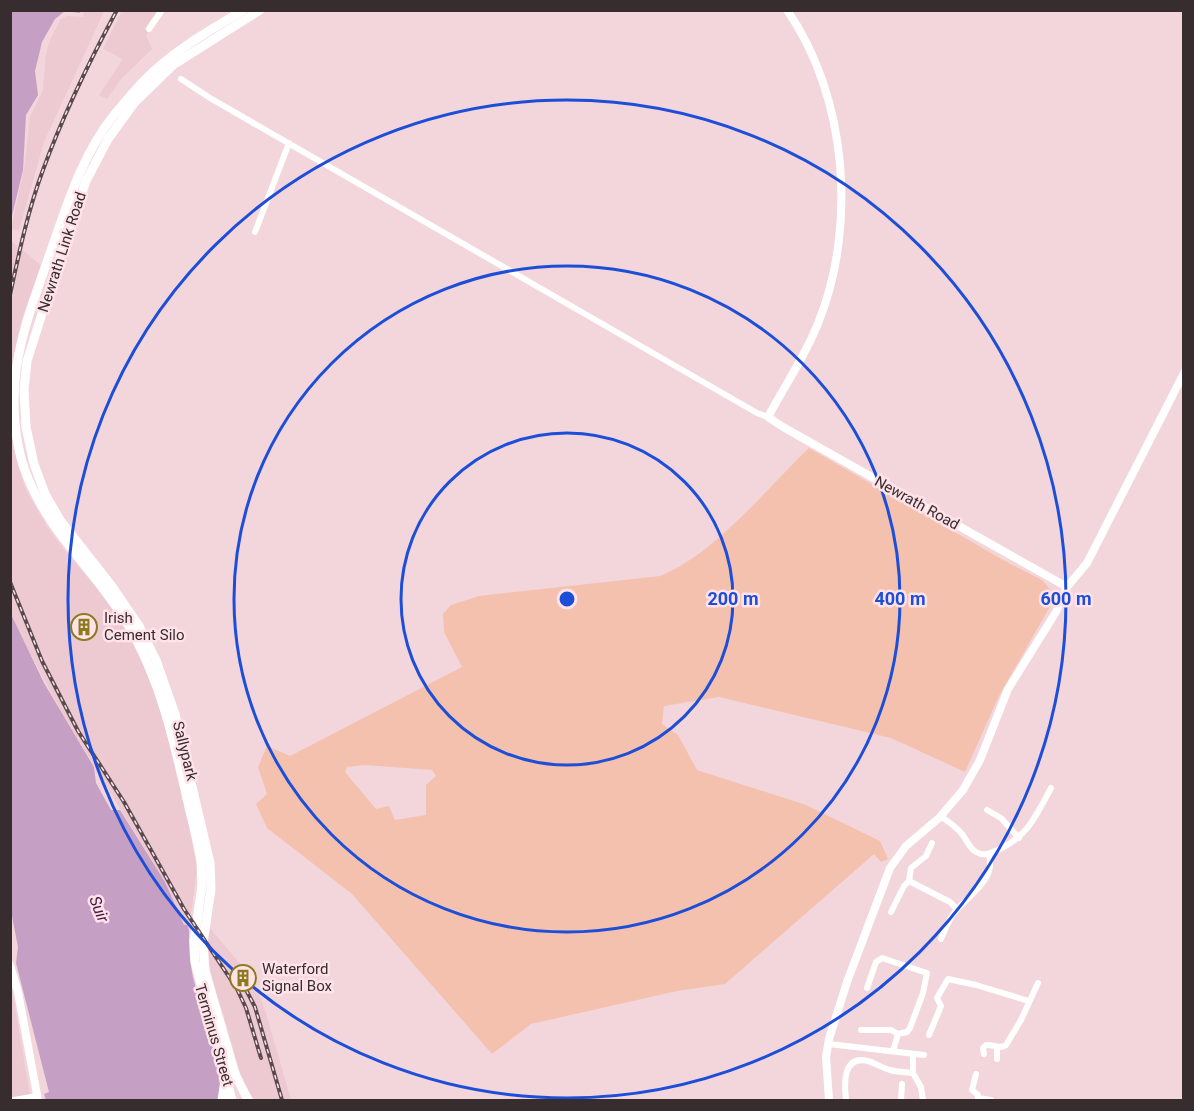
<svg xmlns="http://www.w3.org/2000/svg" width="1194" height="1111" font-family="Roboto,sans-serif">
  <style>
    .built { fill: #edc9d1 }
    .green { fill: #f5c1af; fill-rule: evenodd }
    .water { fill: #c59fc4 }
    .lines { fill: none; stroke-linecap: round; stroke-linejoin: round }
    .minor { stroke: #fff; stroke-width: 6 }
    .tertiary { stroke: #fff; stroke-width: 8 }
    .secondary { stroke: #fff; stroke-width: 9 }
    .rail-casing { stroke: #584a4d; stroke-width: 4 }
    .rail { stroke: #ffe3e9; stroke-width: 1.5; stroke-dasharray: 4.5; stroke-linecap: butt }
    .ring { fill: none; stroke: #1d4ed8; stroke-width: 3 }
    .labels { text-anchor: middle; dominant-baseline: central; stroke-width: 5; stroke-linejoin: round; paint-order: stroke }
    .street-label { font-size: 15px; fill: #372c2e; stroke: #ffe3e9 }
    .poi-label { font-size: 15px; fill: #372c2e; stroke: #ffe3e9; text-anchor: start }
    .water-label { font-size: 16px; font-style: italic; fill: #461847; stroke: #ffe3e9 }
    .centre { fill: #1d4ed8; stroke: #ffe3e9; stroke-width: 3 }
    .ring-label { font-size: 18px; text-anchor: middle; font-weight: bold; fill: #1d4ed8; stroke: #ffe3e9; stroke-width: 5; stroke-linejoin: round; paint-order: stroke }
  </style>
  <rect width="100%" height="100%" fill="#f2d6dc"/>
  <g class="built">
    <polygon points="84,11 104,11 44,142 19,230 11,229 25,164 30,117 43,90 46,54 50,40 60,20 67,16 83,17"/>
    <polygon points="122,11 157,11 144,29 148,32 146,36 152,49 122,78 107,99 99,95 123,59 103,49"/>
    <polygon points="11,241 41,265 22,318 11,370"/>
    <polygon points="10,430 17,460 25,488 46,525 65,551 93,583 125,627 143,664 159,702 189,827 197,868 189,930 187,925 184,925 165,882 62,713 19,632 11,612"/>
    <polygon points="209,927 241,965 257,989 265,1010 291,1100 255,1100 243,1082 211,974 208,952"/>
    <polygon points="10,977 30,1095 11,1098 10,1098"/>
  </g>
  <path class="green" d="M809 448 1005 561 1042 580 1056 596 999 696 965 772 891 738 719 697 664 706 662 724 678 735 697 770 806 805 880 841 888 859 881 862 874 854 725 984 677 991 531 1024 492 1054 352 894 267 828 256 804 267 794 258 767 267 746 290 756 462 667 444 632 443 614 451 605 479 596 660 576C715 554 766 489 809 448ZM365 765 432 770 436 776 426 785V815L395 820 389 806 376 809 345 772 347 767Z"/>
  <g class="water">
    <polygon points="11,10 80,11 80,13 65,11 55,19 42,42 35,71 38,95 26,115 23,170 11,220"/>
    <path d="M10 612 44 683 94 767 96 783 111 810H120L165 882 184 925H187L189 930C189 944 189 958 192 972 197 1002 229 1075 217 1100H46L44 1094 49 1092 16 963 18 947 11 911Z"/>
  </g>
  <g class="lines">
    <g class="minor">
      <polyline points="149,29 162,10"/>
      <polyline points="181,79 210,98 757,413 768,417"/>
      <polyline points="255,232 289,143"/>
      <polyline points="987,810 1001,818 1019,838"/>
      <path d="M940 816C948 821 956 827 962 834 967 840 969 848 976 852 985 857 990 853 998 850 1028 836 1036 816 1051 788"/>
      <polyline points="909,881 950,902 957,909"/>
      <polyline points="891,912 904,886 909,881 911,868 926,856 932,843"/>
      <path d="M941 939C945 930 948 921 954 913 966 897 997 880 989 855"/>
      <polyline points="867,988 876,962 882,958 927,973 923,993 910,1028 907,1032 898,1034 893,1051"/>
      <polyline points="861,1030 891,1030 898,1034"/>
      <polyline points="929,1035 941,1006 937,998 948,979 976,985 1029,1001"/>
      <polyline points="829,1044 924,1055"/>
      <polyline points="913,1054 913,1073 921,1087 923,1100"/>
      <path d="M984 1054 983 1048 986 1045C993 1044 999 1050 1006 1045L1021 1020 1038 983"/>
      <polyline points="997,1059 997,1047"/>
      <polyline points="976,1074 972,1090 978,1095 978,1100"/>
      <polyline points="978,1098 991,1100"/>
      <polyline points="14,1100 37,1096"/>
      <path d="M846 1100C844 1083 843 1055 868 1061 875 1063 882 1068 890 1070 897 1072 905 1072 913 1073"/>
      <polyline points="901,1100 902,1084"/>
    </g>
    <g class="tertiary">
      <path d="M787 10C847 96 857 225 819 321 806 355 785 385 768 417L783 427 1067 587"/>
      <polyline points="10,965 18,992 38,1100"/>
      <polyline points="829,1100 826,1057 829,1039 847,982 890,868 906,846 939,818 963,790 980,760 1008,689 1056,612 1067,587 1087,563 1184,373"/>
    </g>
    <g class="secondary">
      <polyline points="222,1100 225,1081"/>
      <path d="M232 1100 195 962 194 941 202 885 201 861C197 837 190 813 185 789 171 728 156 668 122 615 88 563 46 529 24 468 14 438 12 402 16 371 21 333 35 297 47 262 65 212 80 157 114 115 129 97 144 79 161 65 186 43 215 28 243 10"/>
      <polyline points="248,1100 235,1074 205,971 203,943 211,889 210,863 175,714 156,660 139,626 111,585 60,520 45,494 34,464 26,427 24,390 27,361 67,235 86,181 108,139 134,103 173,65 260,10"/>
    </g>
    <defs>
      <g id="rail">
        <path d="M10 295C19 253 28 210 43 170 63 115 89 62 117 10"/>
        <polyline points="10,582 42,661 78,731 124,802 184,909 237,989 246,1008 261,1058"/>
        <polyline points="242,982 255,1007 282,1100"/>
      </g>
    </defs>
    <use href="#rail" class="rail-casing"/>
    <use href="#rail" class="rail"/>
  </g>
  <g class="ring">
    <circle cx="567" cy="599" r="166"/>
    <circle cx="567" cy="599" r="333"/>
    <circle cx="567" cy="599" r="499"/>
  </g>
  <defs>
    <symbol id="building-ring" viewBox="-11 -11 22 22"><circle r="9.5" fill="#ffe3e9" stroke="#8d7a1f" stroke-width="1.5"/><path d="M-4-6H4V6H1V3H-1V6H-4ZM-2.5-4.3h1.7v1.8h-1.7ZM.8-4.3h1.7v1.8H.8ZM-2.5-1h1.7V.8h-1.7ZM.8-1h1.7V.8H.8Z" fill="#8d7a1f"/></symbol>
  </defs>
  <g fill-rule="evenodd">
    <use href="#building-ring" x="69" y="612" width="30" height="30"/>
    <use href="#building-ring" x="228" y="963" width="30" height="30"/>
  </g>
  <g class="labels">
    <g class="street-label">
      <text transform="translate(62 252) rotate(-72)">Newrath Link Road</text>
      <text transform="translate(917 503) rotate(29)">Newrath Road</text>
      <text transform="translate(185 751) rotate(76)">Sallypark</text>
      <text transform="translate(214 1035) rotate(74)">Terminus Street</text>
    </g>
    <g class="poi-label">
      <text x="104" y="618">Irish<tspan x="104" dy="17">Cement Silo</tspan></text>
      <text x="262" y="969">Waterford<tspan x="262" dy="17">Signal Box</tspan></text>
    </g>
    <g class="water-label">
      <text transform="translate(99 909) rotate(68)">Suir</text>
    </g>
  </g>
  <circle cx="567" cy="599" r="9" class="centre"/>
  <g class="ring-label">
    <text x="733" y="605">200 m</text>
    <text x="900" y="605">400 m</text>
    <text x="1066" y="605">600 m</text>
  </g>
  <rect width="1194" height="1111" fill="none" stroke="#372c2e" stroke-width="24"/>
</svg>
